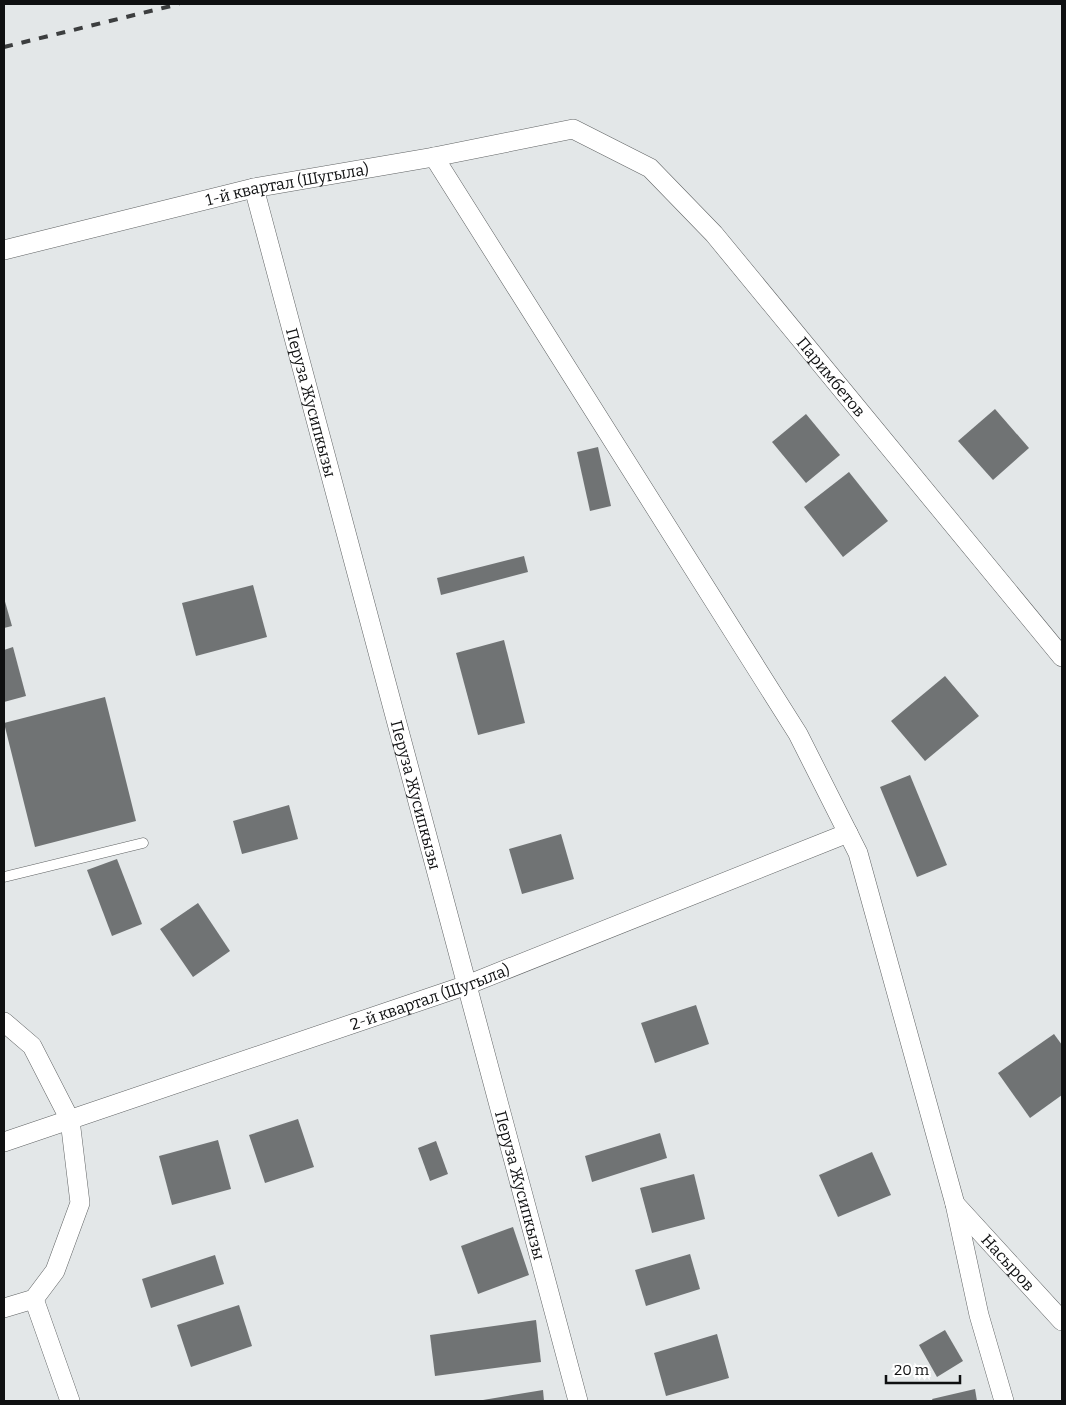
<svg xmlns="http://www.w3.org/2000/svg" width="1066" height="1405" font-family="Bitter,serif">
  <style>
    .building { fill: #707374 }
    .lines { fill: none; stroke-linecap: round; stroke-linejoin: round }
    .lane-casing { stroke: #606364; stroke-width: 11 }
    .street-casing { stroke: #606364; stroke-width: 20 }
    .lane { stroke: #fff; stroke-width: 10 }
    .street { stroke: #fff; stroke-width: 19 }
    .rail { stroke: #3c3e3f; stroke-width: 4; stroke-dasharray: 9 9; stroke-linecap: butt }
    .labels { text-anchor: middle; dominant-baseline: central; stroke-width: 4; stroke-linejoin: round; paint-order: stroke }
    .street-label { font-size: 16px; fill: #0f1011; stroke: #fff }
  </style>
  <rect width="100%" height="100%" fill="#e3e7e8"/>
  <g class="building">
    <polygon points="995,409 1029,448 993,480 958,441"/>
    <polygon points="806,414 840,455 806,483 772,442"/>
    <polygon points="598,447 611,506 590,511 577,452"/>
    <polygon points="849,472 888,521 843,557 804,507"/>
    <polygon points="524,556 528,572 441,595 437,578"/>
    <polygon points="253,585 267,637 196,656 182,603"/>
    <polygon points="4,598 12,626 4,628"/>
    <polygon points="504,640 525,723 478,735 456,653"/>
    <polygon points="13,647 26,696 4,702 4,650"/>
    <polygon points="945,676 979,716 925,761 891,721"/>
    <polygon points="105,697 136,821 35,847 4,723"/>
    <polygon points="910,775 947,865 917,877 880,787"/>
    <polygon points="289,805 298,839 242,854 233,821"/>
    <polygon points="561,834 574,879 522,894 509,849"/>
    <polygon points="117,859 142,924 112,936 87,870"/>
    <polygon points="198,903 230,951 193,977 160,929"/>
    <polygon points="696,1005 709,1044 655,1063 641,1023"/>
    <polygon points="1054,1034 1062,1045 1062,1095 1030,1118 998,1073"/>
    <polygon points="298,1119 314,1167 265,1183 249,1135"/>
    <polygon points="660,1133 667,1158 592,1182 585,1156"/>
    <polygon points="218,1140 231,1189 172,1205 159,1156"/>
    <polygon points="436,1141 448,1174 430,1181 418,1148"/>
    <polygon points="872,1152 891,1195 838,1217 819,1175"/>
    <polygon points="694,1174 705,1219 652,1233 640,1188"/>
    <polygon points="513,1227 529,1275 478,1294 461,1246"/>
    <polygon points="690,1254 700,1289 646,1306 635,1270"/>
    <polygon points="215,1255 224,1284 151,1308 142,1279"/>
    <polygon points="239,1305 252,1346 191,1367 177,1325"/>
    <polygon points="536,1320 541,1362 435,1376 430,1335"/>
    <polygon points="945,1330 963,1361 937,1377 919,1345"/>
    <polygon points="717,1334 729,1378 666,1396 654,1353"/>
    <polygon points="975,1389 977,1401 933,1401 932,1399"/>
    <polygon points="543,1390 544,1401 483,1401 483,1400"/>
  </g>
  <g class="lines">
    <defs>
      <polyline id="lane" points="4,877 143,843"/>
      <g id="street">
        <polyline points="434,157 798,734 858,853 955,1204 979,1315 1004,1401"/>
        <path id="s1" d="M254 188 578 1401"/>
        <path id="s2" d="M4 250 254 188 434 157 573 129 650 168 714 234 1062 657"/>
        <polyline points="4,1022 32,1046 70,1120 80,1203 55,1271 34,1299 4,1308"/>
        <path id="s3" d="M4 1142 467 985 848 833"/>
        <path id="s4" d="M955 1204 1062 1321"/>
        <polyline points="34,1299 70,1401"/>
      </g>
    </defs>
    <use href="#lane" class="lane-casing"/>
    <use href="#street" class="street-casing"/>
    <use href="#lane" class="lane"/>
    <use href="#street" class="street"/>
    <polyline class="rail" points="4,47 179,4"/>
  </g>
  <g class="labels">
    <g class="street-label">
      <text stroke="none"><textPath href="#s2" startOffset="291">1-й квартал (Шугыла)</textPath></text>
      <text stroke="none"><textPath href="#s2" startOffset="945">Паримбетов</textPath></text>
      <text stroke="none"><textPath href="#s1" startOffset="222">Перуза Жусипкызы</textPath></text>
      <text stroke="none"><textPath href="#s1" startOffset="628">Перуза Жусипкызы</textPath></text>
      <text stroke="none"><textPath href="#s3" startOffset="450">2-й квартал (Шугыла)</textPath></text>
      <text stroke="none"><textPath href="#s1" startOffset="1032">Перуза Жусипкызы</textPath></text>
      <text stroke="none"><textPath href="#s4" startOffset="79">Насыров</textPath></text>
    </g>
  </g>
  <rect width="1066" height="1405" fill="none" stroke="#0f1011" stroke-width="10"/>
  <path d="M886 1375v8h74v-8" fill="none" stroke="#0f1011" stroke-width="2.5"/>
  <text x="894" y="1375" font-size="15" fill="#0f1011" stroke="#ffffff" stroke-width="4" paint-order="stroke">20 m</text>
</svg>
